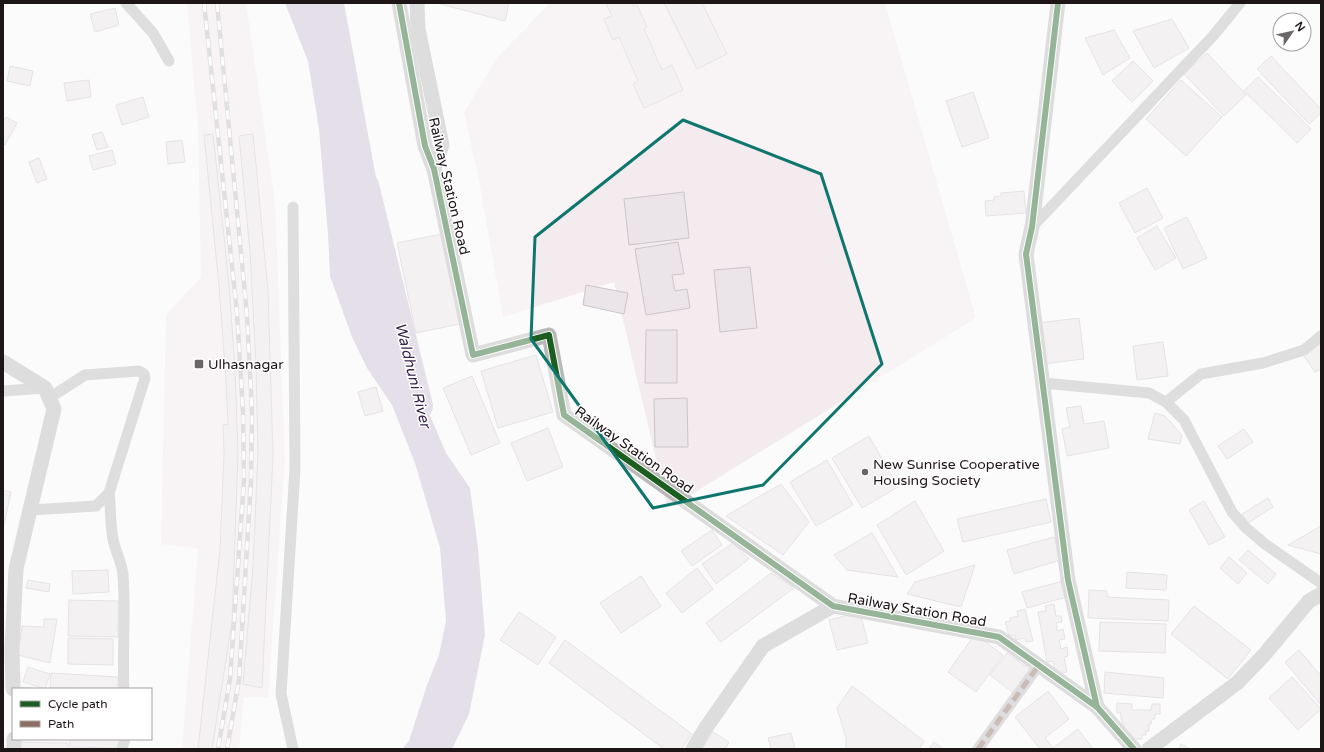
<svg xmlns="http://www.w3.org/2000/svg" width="1324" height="752" font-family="'Varela Round',sans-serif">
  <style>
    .built { fill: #f3ebed }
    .water { fill: #c8bcd2 }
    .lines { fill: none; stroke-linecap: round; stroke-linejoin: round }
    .river { stroke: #c8bcd2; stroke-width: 24 }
    .building { fill: #ebe4e9; stroke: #cac6c9 }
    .street { stroke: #bcbaba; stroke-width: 11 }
    .secondary { stroke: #bbb9b8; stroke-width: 15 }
    .rail-casing { stroke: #c0bfbe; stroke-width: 4.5 }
    .rail { stroke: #fff; stroke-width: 3; stroke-dasharray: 9; stroke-linecap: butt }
    .quiet { stroke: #8d6e63; stroke-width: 5; stroke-dasharray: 10 5; stroke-linecap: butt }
    .cycleway-casing { stroke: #fff; stroke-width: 8 }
    .cycleway { stroke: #1b5e20; stroke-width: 6 }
    .marked { fill: none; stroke: #0f766e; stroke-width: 3; stroke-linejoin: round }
    .poi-dot { fill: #6b6667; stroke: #fff; stroke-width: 1.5 }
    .labels { text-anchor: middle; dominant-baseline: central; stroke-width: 3; stroke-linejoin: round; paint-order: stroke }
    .street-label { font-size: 14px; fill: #1e1517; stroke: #fff }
    .poi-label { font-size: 14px; fill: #1e1517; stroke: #fff; text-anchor: start }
    .water-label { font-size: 15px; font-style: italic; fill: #382049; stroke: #fff }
  </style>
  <rect width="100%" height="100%" fill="#fbfbfb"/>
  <g class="built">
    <polygon points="187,3 246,3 275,202 285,459 268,697 244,697 239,749 182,749 198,549 161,544 166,315 201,277 198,127"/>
    <polygon points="550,3 885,3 976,318 668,509 614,282 503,317 479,181 464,112 498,57"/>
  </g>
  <polygon class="water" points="285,3 344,3 379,194 375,219 376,245 383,276 388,316 446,453 470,488 478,548 485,635 469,714 452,749 402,749 409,741 427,685 439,655 446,621 440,548 415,463 392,405 367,368 352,337 330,276 328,234 319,129 308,61"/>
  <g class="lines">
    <polyline class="river" points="367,185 421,406"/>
  </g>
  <g class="building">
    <polygon points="441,3 509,3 505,21 440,4"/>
    <polygon points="606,3 632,3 634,7 637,5 647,27 644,29 662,70 672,65 683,90 644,108 633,84 638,81 619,37 613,40 604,19 612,16"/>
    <polygon points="664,3 702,3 727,54 697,69"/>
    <polygon points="115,8 119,25 95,32 90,14"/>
    <polygon points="1172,19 1189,48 1154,68 1133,31"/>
    <polygon points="1114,30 1130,58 1103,75 1085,38"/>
    <polygon points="1207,53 1246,95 1224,116 1184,74"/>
    <polygon points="1271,56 1321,109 1321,113 1309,124 1257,69"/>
    <polygon points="1133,61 1153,81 1132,102 1112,81"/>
    <polygon points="10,66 33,71 30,86 7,81"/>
    <polygon points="1258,77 1311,129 1297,143 1244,91"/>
    <polygon points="89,80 91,97 67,101 64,83"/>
    <polygon points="1181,80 1222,117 1186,156 1146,119"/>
    <polygon points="973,92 989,138 962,147 946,101"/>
    <polygon points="143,97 149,117 122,125 116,105"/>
    <polygon points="6,117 17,123 5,145 3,143 3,122"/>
    <polygon points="102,132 108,147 97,150 92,135"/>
    <polygon points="213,134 229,284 235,368 238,453 232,622 212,749 198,749 220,549 224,455 223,424 228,425 226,381 219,286 204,135"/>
    <polygon points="253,134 268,291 273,456 262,688 243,684 253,566 258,453 256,364 250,252 239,136"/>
    <polygon points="182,140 185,162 168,164 166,142"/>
    <polygon points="112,150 116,164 93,170 89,156"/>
    <polygon points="39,158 47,179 37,183 29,162"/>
    <polygon points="1147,188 1163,218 1135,233 1119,203"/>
    <polygon points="1024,191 1026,213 986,216 985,201 994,200 994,197 1001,196 1001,193"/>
    <polygon points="684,192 689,238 629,245 624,199"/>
    <polygon points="1187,217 1207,258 1183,269 1164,228"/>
    <polygon points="1157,226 1176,258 1155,270 1137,238"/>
    <polygon points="441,234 460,324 416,333 397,243"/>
    <polygon points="678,242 684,274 672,275 675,291 687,289 690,308 646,315 635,249"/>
    <polygon points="750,267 757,328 720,332 714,270"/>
    <polygon points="586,285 628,293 624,314 583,305"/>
    <polygon points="1079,318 1084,359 1043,364 1038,323"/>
    <polygon points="646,330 677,330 677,383 645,383"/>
    <polygon points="1321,339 1321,369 1315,372 1301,352"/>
    <polygon points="1163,342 1168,376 1137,380 1133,346"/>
    <polygon points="536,355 553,412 498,428 481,371"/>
    <polygon points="472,376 500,443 471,455 443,388"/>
    <polygon points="376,387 383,411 365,416 358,392"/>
    <polygon points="687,398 688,447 655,447 654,399"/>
    <polygon points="1081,406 1084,424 1104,421 1109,448 1067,456 1062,429 1070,427 1066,408"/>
    <polygon points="1155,413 1165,416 1182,435 1180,444 1148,439"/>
    <polygon points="548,428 563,467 527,481 511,443"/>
    <polygon points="1244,429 1253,442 1227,459 1218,446"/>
    <polygon points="869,436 898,487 862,508 832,458"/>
    <polygon points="827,460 853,505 816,526 790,482"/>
    <polygon points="781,484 809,522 783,555 726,516"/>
    <polygon points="3,490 11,492 4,525 3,525"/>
    <polygon points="1268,498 1273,507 1248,523 1242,514"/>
    <polygon points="1046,499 1051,522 963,542 957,519"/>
    <polygon points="915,501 944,551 906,575 877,525"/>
    <polygon points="1204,501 1225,537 1209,545 1189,510"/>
    <polygon points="1321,526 1321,554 1288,545"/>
    <polygon points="712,530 722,545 692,566 681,551"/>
    <polygon points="872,533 898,577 847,570 834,555"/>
    <polygon points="1054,537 1061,560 1014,574 1007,550"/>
    <polygon points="733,543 749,559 716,584 702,564"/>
    <polygon points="1248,550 1276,574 1268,584 1239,560"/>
    <polygon points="1229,557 1247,573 1238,584 1220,568"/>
    <polygon points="975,565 961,607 907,594 915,582"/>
    <polygon points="697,568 713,589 682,613 666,593"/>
    <polygon points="108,570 109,592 73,594 72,571"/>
    <polygon points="1127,572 1167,575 1166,590 1126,588"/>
    <polygon points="771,573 794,588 721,642 706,623"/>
    <polygon points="641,576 661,606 621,633 600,603"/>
    <polygon points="28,580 50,584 49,592 26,588"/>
    <polygon points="1063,581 1067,597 1027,608 1022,592"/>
    <polygon points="1089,590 1107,591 1107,597 1169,600 1168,621 1088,618"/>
    <polygon points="69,600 118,601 118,637 68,636"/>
    <polygon points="1054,604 1056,616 1061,616 1062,622 1056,623 1057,631 1063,629 1065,639 1059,640 1061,649 1067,647 1068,656 1064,657 1067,672 1056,674 1053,661 1047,662 1038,612 1046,611 1045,606"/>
    <polygon points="1194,606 1251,650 1228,679 1171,634"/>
    <polygon points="1025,609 1033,641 1026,642 1025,638 1016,640 1015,635 1009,636 1005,622 1010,621 1010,618 1018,616 1017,611"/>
    <polygon points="519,612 556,637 538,665 500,640"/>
    <polygon points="860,612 868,643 837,650 829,620"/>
    <polygon points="44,619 57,619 50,663 18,655 22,626 44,627"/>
    <polygon points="1100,622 1166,624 1165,653 1099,651"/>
    <polygon points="975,634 1003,655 976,692 948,672"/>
    <polygon points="68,638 113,639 113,665 68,664"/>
    <polygon points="565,640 692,734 681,749 664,749 549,663"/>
    <polygon points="1299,650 1321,676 1320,704 1285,662"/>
    <polygon points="1007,653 1032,671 1015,694 990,675"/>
    <polygon points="28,667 50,674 45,689 23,682"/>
    <polygon points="1105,672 1164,678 1163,698 1104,693"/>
    <polygon points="51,673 118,677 118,689 50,688"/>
    <polygon points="1292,677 1321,709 1298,730 1269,698"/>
    <polygon points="852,686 924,741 919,749 846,749 846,738 837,708"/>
    <polygon points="19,687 41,689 19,689"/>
    <polygon points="1048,691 1069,719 1045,738 1053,748 1078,729 1093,749 1040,749 1015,717"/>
    <polygon points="1117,703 1132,704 1132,710 1151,710 1152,704 1160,704 1160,714 1155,714 1155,719 1152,719 1151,724 1149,724 1149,731 1146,731 1146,735 1142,735 1142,739 1132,739 1132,735 1127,735 1124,730 1124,723 1122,723 1122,719 1121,719 1121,713 1117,713"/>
    <polygon points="713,732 729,742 725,749 702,749"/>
    <polygon points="791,733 795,749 771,749 768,738"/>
    <polygon points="70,739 121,739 121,748 70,747"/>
    <polygon points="17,742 68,743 68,749 17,749"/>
    <polygon points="934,742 943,749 929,749"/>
    <polygon points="1181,744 1190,749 1179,749"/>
  </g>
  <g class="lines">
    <g class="street">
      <polyline points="126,3 153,33 169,61"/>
      <polyline points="1032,227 1213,36 1240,3"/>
      <polyline points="1043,383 1149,393 1166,402 1184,420 1232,512 1245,527 1265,544 1321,583"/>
      <polyline points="3,391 45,388"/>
      <path d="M49 398 85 375 139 371 144 374 145 378 109 493C111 507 110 525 113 539 115 551 122 562 123 575 126 613 122 651 124 689"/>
      <polyline points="1166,402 1201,374 1263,363 1304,350 1321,336"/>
      <polyline points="30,510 96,506 109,493"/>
      <polyline points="122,749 125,739"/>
      <polyline points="293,749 281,694 295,469 293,207"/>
      <polyline points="978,749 1039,665"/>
    </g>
    <g class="secondary">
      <polyline points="399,3 425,146 434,169 473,355 549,335 564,415 833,606 999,637 1097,707 1134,749"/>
      <polyline points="417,3 418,29 442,145 434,169"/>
      <polyline points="1058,3 1032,227 1026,254 1068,580 1097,707"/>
      <polyline points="3,362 45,388 54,409 16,569 12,648 13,689"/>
      <polyline points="14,739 14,749"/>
      <polyline points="693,749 705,729 763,646 833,606"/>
      <polyline points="1149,749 1237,683 1264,655 1309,601 1321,594"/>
    </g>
    <defs>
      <g id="rail">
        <polyline points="204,3 237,313 243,412 244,480 230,679 218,749"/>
        <polyline points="217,3 247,315 252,412 251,480 239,680 227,749"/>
      </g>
    </defs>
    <use href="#rail" class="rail-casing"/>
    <use href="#rail" class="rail"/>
    <polyline class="quiet" points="978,749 1039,665"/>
    <defs>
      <g id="cycleway">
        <polyline points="399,3 425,146 434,169 473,355 549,335 564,415 833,606 999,637 1097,707 1134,749"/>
        <polyline points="1058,3 1032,227 1026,254 1068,580 1097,707"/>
      </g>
    </defs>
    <use href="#cycleway" class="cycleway-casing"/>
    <use href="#cycleway" class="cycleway"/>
  </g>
  <path d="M0 0H1324V752H0ZM683 120 821 174 882 364 763 485 653 508 531 339 535 237Z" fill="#fbfbfb" fill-opacity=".55" fill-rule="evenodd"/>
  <path class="marked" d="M683 120 821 174 882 364 763 485 653 508 531 339 535 237Z"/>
  <g class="poi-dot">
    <rect x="194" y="359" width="10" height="10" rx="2"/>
    <circle cx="865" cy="472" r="4"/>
  </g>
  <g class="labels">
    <g class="street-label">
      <text transform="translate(449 186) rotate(77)">Railway Station Road</text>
      <text transform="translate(634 450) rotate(35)">Railway Station Road</text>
      <text transform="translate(917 610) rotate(10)">Railway Station Road</text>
    </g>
    <g class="poi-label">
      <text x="208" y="364">Ulhasnagar</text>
      <text x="873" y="464">New Sunrise Cooperative<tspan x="873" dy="16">Housing Society</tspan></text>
    </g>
    <g class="water-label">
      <text transform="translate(413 375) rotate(76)">Waldhuni River</text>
    </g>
  </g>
  <rect width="1324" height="752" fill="none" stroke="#1e1517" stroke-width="8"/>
  <rect x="12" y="688" width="140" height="52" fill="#ffffff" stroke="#a5a1a2"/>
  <rect x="20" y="701" width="20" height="6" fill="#1b5e20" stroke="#a5a1a2"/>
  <text x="48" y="708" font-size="12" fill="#1e1517">Cycle path</text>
  <rect x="20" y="721" width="20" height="6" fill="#8d6e63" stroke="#a5a1a2"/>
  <text x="48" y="728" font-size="12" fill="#1e1517">Path</text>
  <g transform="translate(1292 32) rotate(56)"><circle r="19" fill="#ffffff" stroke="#a5a1a2"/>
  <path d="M0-3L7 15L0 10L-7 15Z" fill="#6b6667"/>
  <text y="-6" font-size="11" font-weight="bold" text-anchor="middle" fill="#1e1517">N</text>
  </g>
</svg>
